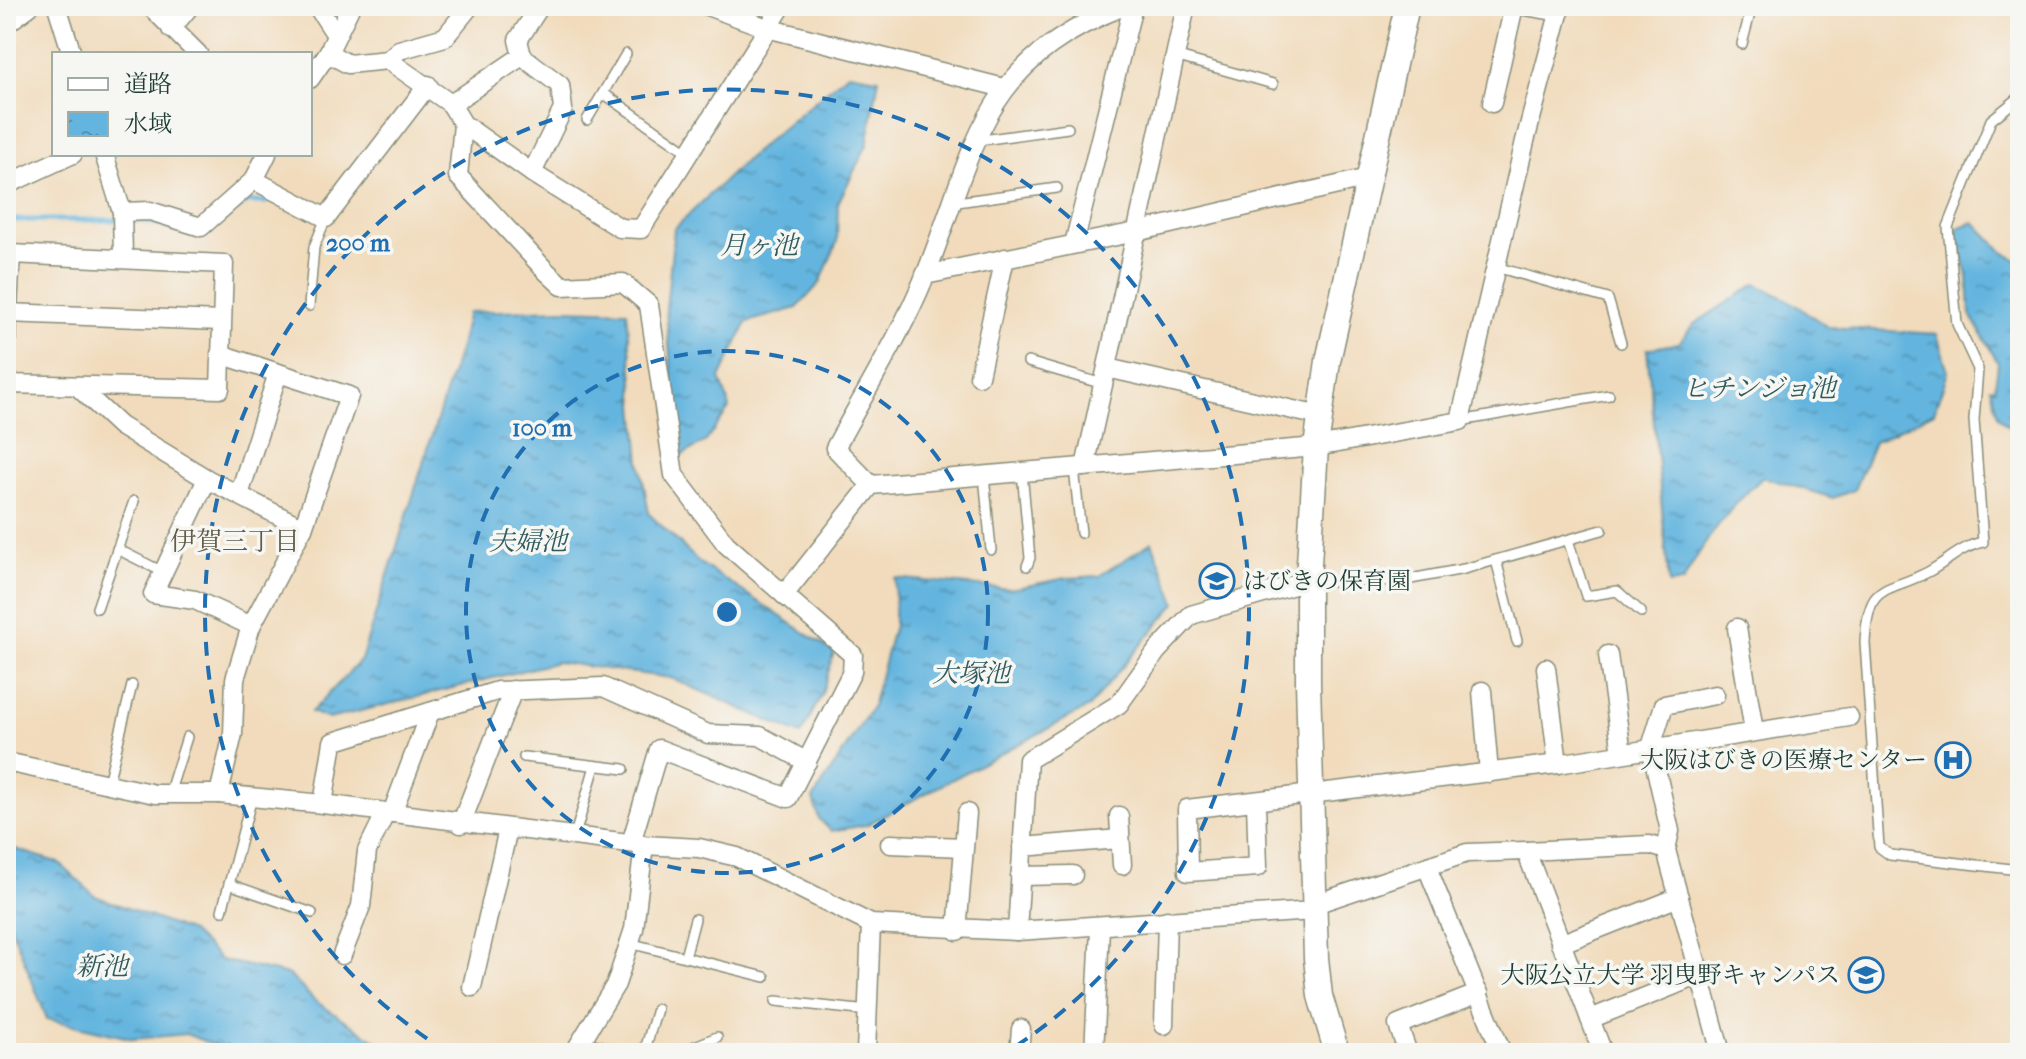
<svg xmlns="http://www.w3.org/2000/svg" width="2026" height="1059" font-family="'IM FELL French Canon','Noto Serif JP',serif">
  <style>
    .water { fill: url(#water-ripples); stroke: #41798a; stroke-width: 2 }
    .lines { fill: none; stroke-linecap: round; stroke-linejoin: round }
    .stream { stroke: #63b5df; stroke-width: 5 }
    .service-casing { stroke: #888c78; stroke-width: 12 }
    .minor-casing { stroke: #888c78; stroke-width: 21 }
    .tertiary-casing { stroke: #888c78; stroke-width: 27 }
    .service { stroke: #fff; stroke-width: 9 }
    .minor { stroke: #fff; stroke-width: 18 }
    .tertiary { stroke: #fff; stroke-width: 24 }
    .ring { fill: none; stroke: #1f6fb2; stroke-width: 4; stroke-dasharray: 14 10 }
    .labels { text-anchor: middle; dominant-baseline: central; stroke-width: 7; stroke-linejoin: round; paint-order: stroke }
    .poi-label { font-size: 24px; fill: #1f3d34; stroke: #f6f6f2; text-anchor: end }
    .water-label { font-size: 26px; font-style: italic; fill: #305b5f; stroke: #f6f6f2 }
    .neighbourhood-label { font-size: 26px; fill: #615c49; stroke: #f6f6f2 }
    .centre { fill: #1f6fb2; stroke: #f6f6f2; stroke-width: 4 }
    .ring-label { font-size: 24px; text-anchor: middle; font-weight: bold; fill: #1f6fb2; stroke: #f6f6f2; stroke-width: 7; stroke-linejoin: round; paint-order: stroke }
  </style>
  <defs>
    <pattern id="water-ripples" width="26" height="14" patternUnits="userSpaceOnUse" patternTransform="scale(2)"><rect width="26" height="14" fill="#63b5df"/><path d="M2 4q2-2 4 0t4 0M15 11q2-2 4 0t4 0" fill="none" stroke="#5194b6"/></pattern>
  </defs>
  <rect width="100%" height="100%" fill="#f6f6f2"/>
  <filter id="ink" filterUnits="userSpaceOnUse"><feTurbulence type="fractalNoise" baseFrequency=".0125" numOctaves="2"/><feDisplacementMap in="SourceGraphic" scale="16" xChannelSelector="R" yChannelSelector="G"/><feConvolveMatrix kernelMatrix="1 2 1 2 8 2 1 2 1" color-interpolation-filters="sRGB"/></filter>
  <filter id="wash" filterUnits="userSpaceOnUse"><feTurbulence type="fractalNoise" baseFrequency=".006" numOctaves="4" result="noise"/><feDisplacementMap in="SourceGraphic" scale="32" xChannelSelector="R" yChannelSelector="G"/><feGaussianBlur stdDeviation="1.8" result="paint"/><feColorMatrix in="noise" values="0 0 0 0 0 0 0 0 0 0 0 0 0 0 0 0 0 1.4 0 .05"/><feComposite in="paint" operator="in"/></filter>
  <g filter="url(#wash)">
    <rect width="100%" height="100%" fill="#f1dbbc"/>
    <g class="water">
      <polygon points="848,73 879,78 867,145 838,203 837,242 820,283 797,308 747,322 720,378 730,407 706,441 679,457 666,310 674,229 752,154"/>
      <polygon points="1974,222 2001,250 2020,262 2020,438 1998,416 1991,387 1995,388 1998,363 1970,313 1968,276 1955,229"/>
      <path d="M1756 284 1785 298 1828 327 1937 334 1948 372 1934 412 1874 442 1854 490 1833 498 1763 477C1728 509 1704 540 1683 582L1669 584 1647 349 1679 343 1694 324Z"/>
      <polygon points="564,309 627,311 640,462 649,514 700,563 834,652 822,694 801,735 671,678 557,662 329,719 311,712 361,660 460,347 468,312"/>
      <polygon points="1152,542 1176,603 1089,707 866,825 831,831 819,819 813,799 872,707 894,625 895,578 1011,589 1066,578 1099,576"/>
      <polygon points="6,846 59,863 95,896 191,932 221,960 289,975 315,1001 395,1053 322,1053 309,1042 263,1052 221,1048 186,1034 134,1039 47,1019 6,914"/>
    </g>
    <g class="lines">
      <g class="stream">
        <polyline points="6,220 118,220"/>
        <polyline points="128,220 145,221 203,236 246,202 266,202"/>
      </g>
    </g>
  </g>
  <g filter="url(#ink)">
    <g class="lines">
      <defs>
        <g id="service">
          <polyline points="1742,44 1752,6"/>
          <polyline points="1175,56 1273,84"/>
          <polyline points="603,93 689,153"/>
          <path d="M2020 97 1991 120 1948 227 1957 324 1978 369 1974 420 1983 542C1962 546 1947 562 1928 572 1883 595 1868 581 1865 643L1879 847 1890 855 2020 870"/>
          <polyline points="587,120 626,54"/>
          <polyline points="975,141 1068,128"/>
          <polyline points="950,203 1057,188"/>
          <polyline points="1496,267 1608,299 1621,343"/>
          <polyline points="309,306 314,247 326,218"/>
          <polyline points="1028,362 1103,384"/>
          <polyline points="1460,421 1609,395"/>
          <polyline points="1074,468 1081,533"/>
          <polyline points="1022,472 1030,558 1027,566"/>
          <polyline points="984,475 991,550"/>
          <polyline points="1568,540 1586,596 1617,591 1641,612"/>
          <polyline points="117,549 163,572"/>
          <polyline points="1496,560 1517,641"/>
          <polyline points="1311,581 1400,581 1464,569 1602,530"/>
          <polyline points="97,608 134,501"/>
          <polyline points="524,757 624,769"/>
          <polyline points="108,783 132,685"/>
          <polyline points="169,794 187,737"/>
          <polyline points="575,835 595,766"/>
          <polyline points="229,884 312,913"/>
          <polyline points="222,911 252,797"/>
          <polyline points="629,943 765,977"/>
          <polyline points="685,957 695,919"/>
          <polyline points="776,1001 868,1011"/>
          <polyline points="582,1041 629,1053"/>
          <polyline points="644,1053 657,1009"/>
          <polyline points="678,1053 717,1037"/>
        </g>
        <g id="minor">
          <polyline points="57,6 72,54"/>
          <polyline points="150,6 198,54"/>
          <polyline points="317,6 336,35"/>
          <polyline points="707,6 767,28 1004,88"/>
          <polyline points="1525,6 1560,12"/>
          <polyline points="6,24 30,6"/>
          <polyline points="171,29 190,6"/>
          <polyline points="328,53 348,64 388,60 451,104 522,56"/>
          <polyline points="388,60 399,50 445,37 470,6"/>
          <polyline points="310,79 328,53 351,6"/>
          <polyline points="1492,103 1514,6"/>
          <polyline points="451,104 463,124 532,173 620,228 641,229 782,6"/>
          <polyline points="463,124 458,176 546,271 562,286 623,283 649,305 674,475 726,544 853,655 852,672 788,798 659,749 631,843"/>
          <polyline points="104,154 122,212 150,211 201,227 254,180 267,154"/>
          <polyline points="532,173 563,109 560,85 522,56 518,40 540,6"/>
          <polyline points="254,180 326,218 428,85"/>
          <polyline points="6,185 73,154"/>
          <polyline points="122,212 123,257"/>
          <polyline points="1074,244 1133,6"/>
          <polyline points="925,275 1136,232 1368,178"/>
          <polyline points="6,313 221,321"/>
          <polyline points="6,346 11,254 224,264 220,389 6,384"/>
          <polyline points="220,354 349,396 303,528"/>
          <polyline points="1107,368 1320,416"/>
          <polyline points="979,376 1005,258"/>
          <polyline points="77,386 120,426 207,479 303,528 251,626 235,679 233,734 219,794 323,804 644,845 699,848 737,857 871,924 1017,931 1314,911"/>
          <polyline points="1085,467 1186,6"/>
          <polyline points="207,479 153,594 195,600 251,626"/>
          <path d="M871 485 835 448C865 392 901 335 925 276 977 146 978 64 1124 6"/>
          <polyline points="239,495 278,373"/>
          <polyline points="784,595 871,485 1316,447 1460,421 1525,141 1561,6"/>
          <polyline points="1737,628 1754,731"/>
          <polyline points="1608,655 1622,753"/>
          <polyline points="1546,668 1558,764"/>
          <polyline points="1482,691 1489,773"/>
          <polyline points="6,762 155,794 219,794"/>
          <polyline points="1256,802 1258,867 1188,872 1187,809 1558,764 1849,717"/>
          <polyline points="323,804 333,742 497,691 603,687 708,734 760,736 807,762"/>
          <polyline points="392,813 430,712"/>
          <polyline points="1119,816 1122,865"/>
          <polyline points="461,824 513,690"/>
          <polyline points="890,844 963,847"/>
          <polyline points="1022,847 1120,839"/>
          <polyline points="1666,850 1670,831 1651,747 1664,705 1715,695"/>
          <polyline points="1526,851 1650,845 1666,850 1721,1053"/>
          <polyline points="1427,867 1502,1053"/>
          <polyline points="1020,876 1073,875"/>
          <polyline points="1315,904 1467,853 1526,851 1603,1053"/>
          <polyline points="957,931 967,813"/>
          <polyline points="1017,931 1028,760 1119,704 1157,651 1191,615 1308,581"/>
          <polyline points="1560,944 1679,897"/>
          <polyline points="342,955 361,906 367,851 386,812"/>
          <polyline points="472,987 508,829"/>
          <polyline points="1590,1019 1700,975"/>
          <polyline points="1164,1025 1167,920"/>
          <polyline points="574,1053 616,984 634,929 644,845"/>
          <polyline points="866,1053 871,924"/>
          <polyline points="1019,1053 1021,1029"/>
          <polyline points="1094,1053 1100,928"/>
          <polyline points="1408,1053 1398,1025 1479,993"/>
        </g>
        <polyline id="tertiary" points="1337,1053 1320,996 1316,958 1308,682 1308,581 1316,447 1328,361 1407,6"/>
      </defs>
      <use href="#service" class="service-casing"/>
      <use href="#minor" class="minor-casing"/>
      <use href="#tertiary" class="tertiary-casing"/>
      <use href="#service" class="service"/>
      <use href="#minor" class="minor"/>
      <use href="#tertiary" class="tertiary"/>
    </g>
  </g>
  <g class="ring">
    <circle cx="727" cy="612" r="261"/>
    <path d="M447 1052A522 522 0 1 1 1007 1052"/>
  </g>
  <defs>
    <symbol id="school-ring" viewBox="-11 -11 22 22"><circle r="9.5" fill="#f6f6f2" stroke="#1f6fb2" stroke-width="1.5"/><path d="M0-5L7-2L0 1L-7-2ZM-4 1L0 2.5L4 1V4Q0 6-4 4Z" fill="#1f6fb2"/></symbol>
    <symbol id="hospital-ring" viewBox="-11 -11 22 22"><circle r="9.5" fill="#f6f6f2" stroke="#1f6fb2" stroke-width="1.5"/><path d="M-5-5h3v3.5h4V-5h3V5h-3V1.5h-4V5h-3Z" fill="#1f6fb2"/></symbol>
    <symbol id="university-ring" viewBox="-11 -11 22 22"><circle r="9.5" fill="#f6f6f2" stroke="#1f6fb2" stroke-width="1.5"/><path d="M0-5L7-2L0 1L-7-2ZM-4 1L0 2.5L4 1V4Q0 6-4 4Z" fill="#1f6fb2"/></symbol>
  </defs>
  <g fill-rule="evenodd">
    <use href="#school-ring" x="1197" y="561" width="40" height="40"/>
    <use href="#hospital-ring" x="1933" y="740" width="40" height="40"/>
    <use href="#university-ring" x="1846" y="955" width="40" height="40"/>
  </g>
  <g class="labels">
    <g class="poi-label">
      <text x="1243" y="581" text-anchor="start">はびきの保育園</text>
      <text x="1927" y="760">大阪はびきの医療センター</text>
      <text x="1840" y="975">大阪公立大学 羽曳野キャンパス</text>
    </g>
    <g class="water-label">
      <text x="759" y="245">月ヶ池</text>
      <text x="1759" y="388">ヒチンジョ池</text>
      <text x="528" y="541">夫婦池</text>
      <text x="971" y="673">大塚池</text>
      <text x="102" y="966">新池</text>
    </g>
    <g class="neighbourhood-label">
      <text x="235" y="541">伊賀三丁目</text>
    </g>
  </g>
  <circle cx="727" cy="612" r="12" class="centre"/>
  <g class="ring-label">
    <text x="358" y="251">200 m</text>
    <text x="542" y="436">100 m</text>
  </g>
  <rect width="2026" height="1059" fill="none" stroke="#f6f6f2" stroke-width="32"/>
  <rect x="52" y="52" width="260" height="104" fill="#f6f6f2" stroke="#a0aca6" stroke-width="2"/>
  <rect x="68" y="78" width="40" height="12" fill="#ffffff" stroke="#a0aca6" stroke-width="2"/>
  <text x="124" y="92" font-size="24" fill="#1f3d34">道路</text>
  <rect x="68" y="112" width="40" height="24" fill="url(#water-ripples)" stroke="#a0aca6" stroke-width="2"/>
  <text x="124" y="132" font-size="24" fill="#1f3d34">水域</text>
</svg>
